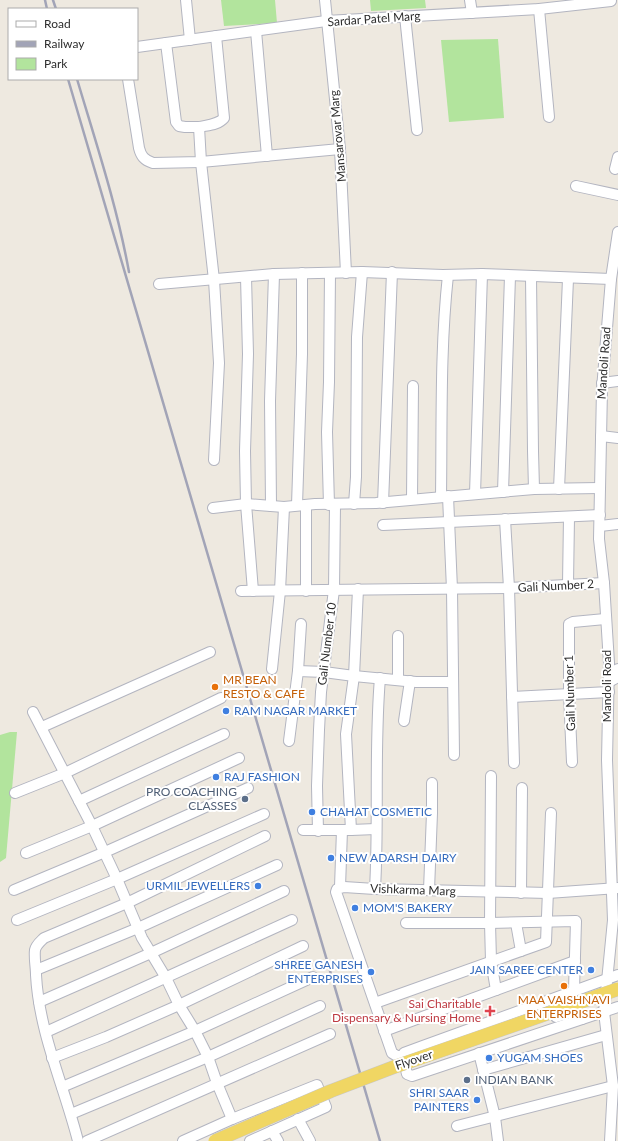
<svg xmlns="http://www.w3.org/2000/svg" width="618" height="1141" viewBox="0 0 618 1141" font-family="Lato,sans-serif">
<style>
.green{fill:#b2e49d}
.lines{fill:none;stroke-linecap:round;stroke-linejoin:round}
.minor-casing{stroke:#b3b5c0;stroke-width:12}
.minor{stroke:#fff;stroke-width:10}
.rail{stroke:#a2a4b7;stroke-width:2.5}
.major-bridge-casing{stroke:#c8c8c8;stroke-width:14;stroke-linecap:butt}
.major-bridge{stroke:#f0d663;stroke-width:13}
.food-dot{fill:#e8710a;stroke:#fff;stroke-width:1.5}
.shop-dot{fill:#3f7fe0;stroke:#fff;stroke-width:1.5}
.service-dot{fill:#5c6f8a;stroke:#fff;stroke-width:1.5}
.health-dot{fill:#e0444e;stroke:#fff;stroke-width:1.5}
.labels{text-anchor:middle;stroke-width:4;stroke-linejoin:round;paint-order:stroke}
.street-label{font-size:12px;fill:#2d2d2d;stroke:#fff}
.food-label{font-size:12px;fill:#c56008;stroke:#fff;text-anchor:start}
.shop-label{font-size:12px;fill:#366cbe;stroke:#fff;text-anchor:start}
.service-label{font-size:12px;fill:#4e5e75;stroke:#fff;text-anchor:end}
.health-label{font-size:12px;fill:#be3a42;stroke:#fff;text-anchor:end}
</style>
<rect width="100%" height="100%" fill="#eee9e0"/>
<g class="green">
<polygon points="221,0 275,0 277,23 224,26"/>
<polygon points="370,0 425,0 426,8 371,11"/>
<polygon points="498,39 504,118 449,122 441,40"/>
<polygon points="10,732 17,732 6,858 0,862 0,735"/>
</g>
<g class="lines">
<g class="minor-casing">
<g id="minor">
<polyline points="186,0 190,40"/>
<polyline points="325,0 340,149 346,273"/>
<polyline points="470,0 472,13"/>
<polyline points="539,9 549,117"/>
<polyline points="405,16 417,130"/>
<polyline points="256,31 267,156"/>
<polyline points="166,43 176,122 179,126 185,127 199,127 201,162 214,280 219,363 214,460"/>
<polyline points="137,47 326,21 539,9 611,1"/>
<path d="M128 79 139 148C141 156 144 160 153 163L201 162 340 149"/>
<path d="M199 127C208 125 218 125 224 118L216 36"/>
<polyline points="615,169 618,157"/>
<polyline points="576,186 618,195"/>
<polyline points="246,277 248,354 245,451 246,504 253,591"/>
<polyline points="531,277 533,451 534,489"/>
<polyline points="159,284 274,274 362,272 443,275 482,274 611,279"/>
<polyline points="602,383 618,381"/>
<polyline points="601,436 618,438"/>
<polyline points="559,489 568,279"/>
<polyline points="503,492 510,276"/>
<polyline points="475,494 482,274"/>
<polyline points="448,496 452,589 454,755"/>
<path d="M441 497C442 423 440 349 448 275"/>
<polyline points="412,499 413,386"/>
<polyline points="383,503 392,272"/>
<polyline points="354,504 356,477 357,337 362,272"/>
<polyline points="297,505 302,354 302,273"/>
<polyline points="306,505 306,591"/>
<polyline points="329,505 327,432 329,382 330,273"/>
<polyline points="271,506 270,401 274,274"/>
<polyline points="213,508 246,504 284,507 315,504 376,503 534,489 600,488"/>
<polyline points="505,519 509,588 514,763"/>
<polyline points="383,525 600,515"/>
<polyline points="600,526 618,524"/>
<polyline points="568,584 569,517"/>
<polyline points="241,591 509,588 604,583"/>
<polyline points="272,669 280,591 284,507"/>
<polyline points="298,671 324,672 354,676 416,682 453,682"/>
<polyline points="609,673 618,669"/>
<polyline points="398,680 398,636"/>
<polyline points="609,682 618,677"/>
<polyline points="512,697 609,692"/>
<polyline points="33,712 92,826 117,879 142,938 166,978 179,1005 195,1031 208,1057 217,1083 232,1119"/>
<polyline points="404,721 410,681"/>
<polyline points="42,727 210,652"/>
<polyline points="289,741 298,671 301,624"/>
<polyline points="572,762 569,694 569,624 573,622 605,619"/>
<polyline points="491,776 490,923 491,961 496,990"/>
<polyline points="15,793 65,773 221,698"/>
<polyline points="79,801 224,734"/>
<polyline points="303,830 351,830 376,829"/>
<polyline points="351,830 346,734 354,676 358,589"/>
<polyline points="318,831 317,786 319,730 321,692 334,590 335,505"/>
<polyline points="26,853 92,826 239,758"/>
<polyline points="340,887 342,830"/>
<polyline points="618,888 548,893 375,889 344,887 337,889 336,892 392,1053 397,1056 403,1056 404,1053 423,1046 618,975"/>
<path d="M375 889C379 819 374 749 380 678"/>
<polyline points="14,890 105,852 248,788"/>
<polyline points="429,890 432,813 432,783"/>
<polyline points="521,893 522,788"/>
<polyline points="17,920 117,879 264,814"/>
<polyline points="406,923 490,923 576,921 574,990"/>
<polyline points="516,923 521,951"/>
<polyline points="36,970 138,928 277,865"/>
<polyline points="39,1002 151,953 284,891"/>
<polyline points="375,1003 546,942 551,813"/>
<polyline points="556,1017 570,1013 582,1019"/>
<polyline points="384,1031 575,961"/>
<polyline points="46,1032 292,920"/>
<polyline points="479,1053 495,1117 498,1141"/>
<polyline points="403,1057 407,1074 412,1076 618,1007"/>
<polyline points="52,1058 106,1037 179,1005 303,946"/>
<polyline points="483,1070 606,1035"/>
<polyline points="62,1087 195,1031 313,977"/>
<polyline points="71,1114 208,1057 320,1006"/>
<polyline points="298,1119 310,1141"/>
<polyline points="457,1126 613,1086"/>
<polyline points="272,1131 278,1141"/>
<path d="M78 1141C64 1086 39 1032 36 975 36 967 34 958 35 950 36 945 40 942 44 938L127 903 265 836"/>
<polyline points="87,1141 330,1034"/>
<polyline points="183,1141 232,1119 317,1085 326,1107 250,1141"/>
<polyline points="610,1141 613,1086 604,1012 613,920 607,760 609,663 604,583 599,539 602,389 611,279 618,232"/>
</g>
</g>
<use href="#minor" class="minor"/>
<g class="rail">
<polyline points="45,0 47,9"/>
<polyline points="53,0 56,9"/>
<polyline points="68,79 380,1141"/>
<path d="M77 79C96 143 117 206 129 272"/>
</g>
<g class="major-bridge-casing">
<polyline id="major-bridge" points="215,1141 331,1091 394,1067 618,989"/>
</g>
<use href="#major-bridge" class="major-bridge"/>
</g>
<g class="food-dot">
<circle cx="215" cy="687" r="4"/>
<circle cx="564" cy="986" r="4"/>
</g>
<g class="shop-dot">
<circle cx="226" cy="711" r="4"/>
<circle cx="216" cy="777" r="4"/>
<circle cx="312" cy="812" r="4"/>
<circle cx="331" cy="858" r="4"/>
<circle cx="258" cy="886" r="4"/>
<circle cx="355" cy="908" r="4"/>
<circle cx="591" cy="970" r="4"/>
<circle cx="371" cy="972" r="4"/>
<circle cx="489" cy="1058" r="4"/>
<circle cx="477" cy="1100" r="4"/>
</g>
<g class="service-dot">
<circle cx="245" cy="799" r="4"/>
<circle cx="467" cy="1080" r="4"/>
</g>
<path class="health-dot" d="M488 1005h4v4h4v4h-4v4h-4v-4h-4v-4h4z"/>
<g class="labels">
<g class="street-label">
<text transform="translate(374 19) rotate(-4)" y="4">Sardar Patel Marg</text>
<text transform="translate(338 136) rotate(-95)" y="4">Mansarovar Marg</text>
<text transform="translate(604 363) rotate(-86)" y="4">Mandoli Road</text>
<text transform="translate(556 586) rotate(-3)" y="4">Gali Number 2</text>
<text transform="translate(327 644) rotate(-83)" y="4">Gali Number 10</text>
<text transform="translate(607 686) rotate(-90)" y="4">Mandoli Road</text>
<text transform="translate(570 693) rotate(-92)" y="4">Gali Number 1</text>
<text transform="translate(413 890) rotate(2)" y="4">Vishkarma Marg</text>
<text transform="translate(414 1060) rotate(-19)" y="4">Flyover</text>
</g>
<g class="food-label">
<text x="223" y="684">MR BEAN<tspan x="223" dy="14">RESTO &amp; CAFE</tspan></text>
<text x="564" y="1004" text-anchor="middle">MAA VAISHNAVI<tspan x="564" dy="14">ENTERPRISES</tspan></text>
</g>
<g class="shop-label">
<text x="234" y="715">RAM NAGAR MARKET</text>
<text x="224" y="781">RAJ FASHION</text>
<text x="320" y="816">CHAHAT COSMETIC</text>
<text x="339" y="862">NEW ADARSH DAIRY</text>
<text x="250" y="890" text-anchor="end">URMIL JEWELLERS</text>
<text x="363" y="912">MOM'S BAKERY</text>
<text x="363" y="969" text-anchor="end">SHREE GANESH<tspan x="363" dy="14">ENTERPRISES</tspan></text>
<text x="583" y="974" text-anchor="end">JAIN SAREE CENTER</text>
<text x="497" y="1062">YUGAM SHOES</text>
<text x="469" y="1097" text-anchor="end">SHRI SAAR<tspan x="469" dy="14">PAINTERS</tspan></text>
</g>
<g class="service-label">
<text x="237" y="796">PRO COACHING<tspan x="237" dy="14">CLASSES</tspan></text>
<text x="475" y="1084" text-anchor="start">INDIAN BANK</text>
</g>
<g class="health-label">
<text x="481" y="1008">Sai Charitable<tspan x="481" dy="14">Dispensary &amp; Nursing Home</tspan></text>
</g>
</g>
<rect x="8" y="8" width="130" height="72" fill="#ffffff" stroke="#ababab"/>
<rect x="16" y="21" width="20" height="6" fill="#ffffff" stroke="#ababab"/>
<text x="44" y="28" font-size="12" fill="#2d2d2d">Road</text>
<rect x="16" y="41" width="20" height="6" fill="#a2a4b7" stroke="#ababab"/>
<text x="44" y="48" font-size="12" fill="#2d2d2d">Railway</text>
<rect x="16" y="58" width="20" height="12" fill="#b2e49d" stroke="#ababab"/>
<text x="44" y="68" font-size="12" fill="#2d2d2d">Park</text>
</svg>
